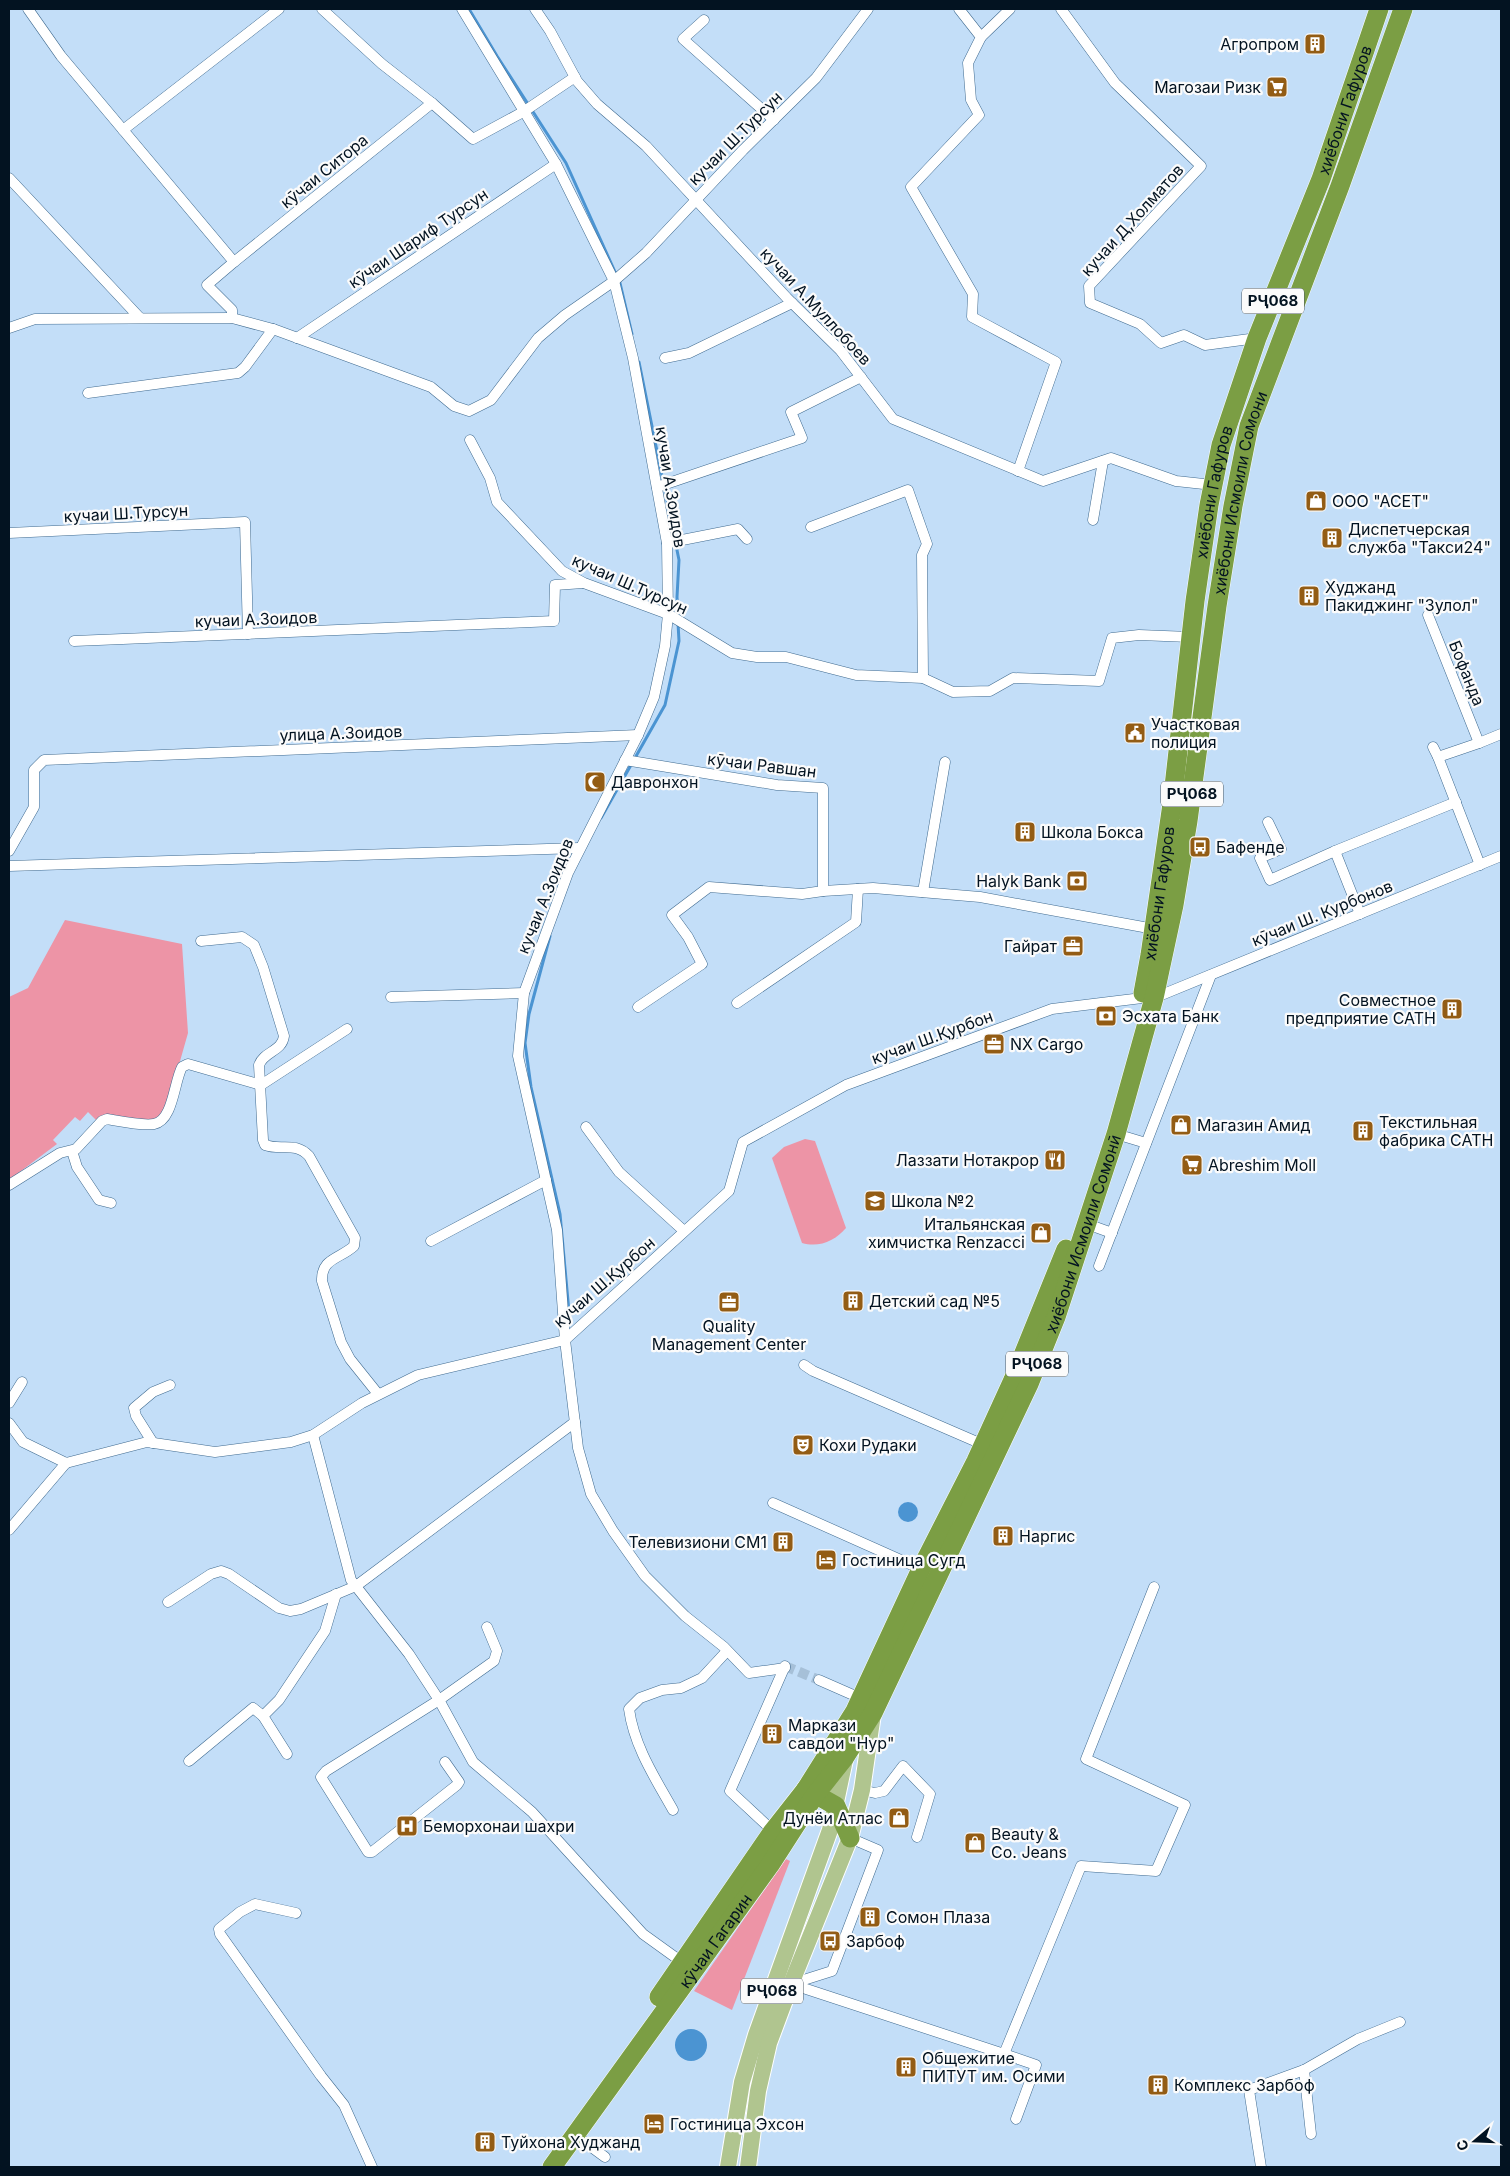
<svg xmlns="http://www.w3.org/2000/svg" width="1510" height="2176" viewBox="0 0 1510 2176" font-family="Inter,sans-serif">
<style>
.green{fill:#ed94a6}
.water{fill:#4b94d2}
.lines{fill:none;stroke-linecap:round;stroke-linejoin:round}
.stream{stroke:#4b94d2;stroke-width:3}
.street-tunnel{stroke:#a6c0d8;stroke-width:10;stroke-dasharray:10 5;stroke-linecap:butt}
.street-casing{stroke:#406b90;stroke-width:11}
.primary-casing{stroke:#fff;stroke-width:18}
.highway-casing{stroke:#fff;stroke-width:20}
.street{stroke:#fff;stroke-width:10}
.primary{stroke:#b0c58f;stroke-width:16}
.highway{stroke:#7b9e44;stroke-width:19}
.labels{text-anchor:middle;stroke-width:4.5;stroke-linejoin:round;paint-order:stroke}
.shield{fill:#fbfbfb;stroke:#4d5962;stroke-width:1}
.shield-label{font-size:15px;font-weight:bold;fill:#031321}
.poi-label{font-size:16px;fill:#031321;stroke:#fbfbfb;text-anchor:start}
.street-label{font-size:16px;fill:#031321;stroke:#fbfbfb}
</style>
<rect width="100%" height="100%" fill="#c3def8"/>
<g class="green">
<polygon points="65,920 182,944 188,1033 165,1114 156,1122 96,1120 88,1112 80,1121 75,1117 53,1140 57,1144 9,1180 9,997 28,988"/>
<path d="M805 1139 815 1141 846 1228C835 1241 819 1248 802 1243L772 1158 784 1147Z"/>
<polygon points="786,1859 790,1861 732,2010 694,1991"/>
</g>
<g class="water">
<circle cx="908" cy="1512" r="10"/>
<circle cx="691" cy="2045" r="16"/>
</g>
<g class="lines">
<g class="stream">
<polyline points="469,9 497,56 566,163 620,283 632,334"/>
<polyline points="639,362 679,560 677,597 678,617"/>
<polyline points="601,818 665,705 679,641 678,623"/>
<polyline points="550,936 529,1014 525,1043 531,1087 560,1214 570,1323"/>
</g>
<polyline class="street-tunnel" points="785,1666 819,1680"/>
<g class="street-casing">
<g id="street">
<polyline points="28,9 61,56 234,262"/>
<polyline points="322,9 382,64 432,103"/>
<polyline points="462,9 556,164 614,281 633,358 667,543 668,614 665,646 654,697 638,735 568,873 524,993 518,1056 557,1230 565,1340 578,1448 591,1494 613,1531 645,1576 685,1616 724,1647 749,1673 785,1668"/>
<polyline points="535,9 550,31 577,81 597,104 646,146 787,298 840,350 893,419 1043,481 1111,458 1176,481 1213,485"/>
<polyline points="959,9 981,37 968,63 971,100 979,115 911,187 973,294 972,317 1056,362 1018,471"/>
<polyline points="1061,9 1115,83 1201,166 1089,286 1090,303 1140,324 1161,343 1184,335 1205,345 1257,338"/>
<polyline points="704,20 683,39 774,120"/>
<polyline points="981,37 1010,9"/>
<polyline points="123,130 279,9"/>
<polyline points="9,178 140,318"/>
<polyline points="232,318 232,310 207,285 234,262 432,103 473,139 523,112 575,77"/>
<polyline points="9,328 35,319 232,318 273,329 431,387 454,406 469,411 491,400 538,338 565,315 614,281 646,253 743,150 816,78 868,9"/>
<polyline points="297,338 556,164"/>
<polyline points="665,358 689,353 792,303"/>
<polyline points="88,393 238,373 245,367 273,329"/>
<polyline points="470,440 490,478 497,502 562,571 584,583 668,614 732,653 757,657 786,657 856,675 923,678 953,692 990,691 1013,678 1099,681 1112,638 1139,635 1190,637"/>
<polyline points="657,487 802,438 791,412 861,377"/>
<polyline points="1093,520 1103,461"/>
<polyline points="811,527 908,490 927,544 922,555 923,678"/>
<polyline points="9,533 245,522 248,634"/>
<polyline points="667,543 738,529 747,539"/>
<polyline points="1428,615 1479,743 1501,734"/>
<polyline points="74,641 554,621 555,585 583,583"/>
<polyline points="1433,747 1438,757 1480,865"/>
<polyline points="1438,757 1479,743"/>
<polyline points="625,760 777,785 823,788 823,891"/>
<polyline points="1268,822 1281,849 1260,858 1270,880 1335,851 1360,914"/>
<polyline points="9,851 34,807 34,770 44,760 638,735"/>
<polyline points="1335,851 1456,802"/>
<polyline points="9,866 579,848"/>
<polyline points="923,892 945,762"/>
<path d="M201 941 242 937 254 945 263 967 284 1036C282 1052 264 1051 259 1065L263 1140 265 1145C281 1151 295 1141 309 1156L355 1238 354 1246C340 1259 321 1258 322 1281L341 1342 350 1359 378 1394"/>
<polyline points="391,997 524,993"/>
<polyline points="1154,998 1501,856"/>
<polyline points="737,1003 856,922 858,889"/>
<polyline points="638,1007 702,964 688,937 672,915 709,887 802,894 823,891 873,888 980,897 1154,929"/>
<polyline points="586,1127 619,1172 684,1231"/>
<polyline points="1116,1134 1146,1143"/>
<polyline points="72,1151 77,1167 99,1200 111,1203"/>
<path d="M9 1185 60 1153 76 1149 102 1121 107 1119C119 1121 142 1126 154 1124 173 1121 174 1082 182 1067L188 1064 261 1085 347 1029"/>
<polyline points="1087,1224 1112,1233"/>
<polyline points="431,1241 546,1180"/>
<polyline points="1099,1266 1211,975"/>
<polyline points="804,1365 813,1371 984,1445"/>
<polyline points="9,1403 22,1382"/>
<polyline points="9,1423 23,1442 66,1463 147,1442 215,1452 291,1442 313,1435 362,1403 418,1375 565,1340 729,1191 743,1142 846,1085 1052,1009 1142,998"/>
<polyline points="313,1435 351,1580 409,1654 439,1700 473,1762 532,1812 643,1934 686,1965"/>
<polyline points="153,1443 136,1416 134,1408 153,1392 170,1385"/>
<polyline points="773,1503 921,1569"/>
<polyline points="9,1530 66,1463"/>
<polyline points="168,1602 211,1574 221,1571 229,1574 279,1608 290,1611 301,1609 356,1586 575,1422"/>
<polyline points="819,1680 860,1698"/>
<polyline points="287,1754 263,1716 279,1700 325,1631 336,1594"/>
<polyline points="189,1761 253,1708 263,1716"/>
<polyline points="445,1762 459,1782 457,1785 372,1852 368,1852 321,1777 326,1771 439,1700 494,1661 497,1651 487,1627"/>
<polyline points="862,1790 875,1793 884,1791 903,1766 930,1794 917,1837"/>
<path d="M673 1810C655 1778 634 1746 629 1709L640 1698 662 1690 681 1688 702 1678 727 1651"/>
<polyline points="773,1831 730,1791 785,1666"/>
<polyline points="296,1913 255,1904 240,1912 219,1929 220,1934 321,2076 344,2105 372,2167"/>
<polyline points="791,1984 1004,2054 1081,1866 1156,1871 1185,1805 1086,1759 1154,1587"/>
<polyline points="791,1984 832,1971 878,1850 850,1838"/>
<polyline points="1004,2054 1036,2065 1016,2119"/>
<polyline points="1304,2070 1311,2134"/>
<polyline points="575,2135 605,2157"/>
<polyline points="1261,2167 1249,2090 1304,2070 1358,2039 1400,2022"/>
</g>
</g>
<g class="primary-casing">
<g id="primary">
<polyline points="728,2167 742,2082 756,2035 830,1830 846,1755"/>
<polyline points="748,2167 758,2091 769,2043 791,1984 850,1838 862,1790 873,1714"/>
</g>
</g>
<g class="highway-casing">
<g id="highway">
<path id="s1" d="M1143 993 1150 955 1172 804 1195 601 1209 505 1221 445 1257 338 1321 179 1379 9"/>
<polyline points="806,1789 836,1806 850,1838"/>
<polyline points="659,1997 773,1831 806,1789 855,1711 921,1569 976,1461 1013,1380 1066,1249"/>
<path id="s2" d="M552 2167 770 1865 815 1795 845 1757 873 1713 1029 1384 1056 1317 1116 1134 1154 998 1174 905 1188 821 1217 606 1233 506 1249 426 1340 186 1403 9"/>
</g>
</g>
<use href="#street" class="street"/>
<use href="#primary" class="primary"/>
<use href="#highway" class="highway"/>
</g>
<defs>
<g id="building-square" transform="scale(1.125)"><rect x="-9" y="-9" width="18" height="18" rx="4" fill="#935c14" stroke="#fbfbfb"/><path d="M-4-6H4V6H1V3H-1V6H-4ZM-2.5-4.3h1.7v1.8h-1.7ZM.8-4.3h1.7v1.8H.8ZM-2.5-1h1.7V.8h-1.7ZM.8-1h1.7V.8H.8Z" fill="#fff"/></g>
<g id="supermarket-square" transform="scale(1.125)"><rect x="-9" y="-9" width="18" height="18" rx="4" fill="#935c14" stroke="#fbfbfb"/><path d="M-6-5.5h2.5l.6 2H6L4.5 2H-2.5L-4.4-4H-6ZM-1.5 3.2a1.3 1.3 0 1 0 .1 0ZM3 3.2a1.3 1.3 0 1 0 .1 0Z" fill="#fff"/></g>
<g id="shop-square" transform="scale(1.125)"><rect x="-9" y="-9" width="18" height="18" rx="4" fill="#935c14" stroke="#fbfbfb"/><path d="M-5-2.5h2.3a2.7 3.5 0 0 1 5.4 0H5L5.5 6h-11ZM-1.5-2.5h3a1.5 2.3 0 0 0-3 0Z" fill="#fff"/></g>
<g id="civic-square" transform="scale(1.125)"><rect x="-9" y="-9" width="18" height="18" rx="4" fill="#935c14" stroke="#fbfbfb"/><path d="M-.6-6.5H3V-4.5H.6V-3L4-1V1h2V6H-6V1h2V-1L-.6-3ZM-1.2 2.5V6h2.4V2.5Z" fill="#fff"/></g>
<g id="mosque-square" transform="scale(1.125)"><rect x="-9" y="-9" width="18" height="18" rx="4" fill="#935c14" stroke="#fbfbfb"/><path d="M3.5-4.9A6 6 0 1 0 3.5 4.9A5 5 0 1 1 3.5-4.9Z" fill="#fff"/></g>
<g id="bus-square" transform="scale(1.125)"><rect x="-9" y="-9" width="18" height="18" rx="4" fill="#935c14" stroke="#fbfbfb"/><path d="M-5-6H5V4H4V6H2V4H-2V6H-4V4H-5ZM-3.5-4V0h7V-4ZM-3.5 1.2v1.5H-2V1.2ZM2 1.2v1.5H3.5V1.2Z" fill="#fff"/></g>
<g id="bank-square" transform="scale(1.125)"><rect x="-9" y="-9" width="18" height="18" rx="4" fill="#935c14" stroke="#fbfbfb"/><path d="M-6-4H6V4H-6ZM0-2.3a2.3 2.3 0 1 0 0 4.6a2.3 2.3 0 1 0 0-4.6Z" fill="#fff"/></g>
<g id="office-square" transform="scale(1.125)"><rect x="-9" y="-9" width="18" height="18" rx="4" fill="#935c14" stroke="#fbfbfb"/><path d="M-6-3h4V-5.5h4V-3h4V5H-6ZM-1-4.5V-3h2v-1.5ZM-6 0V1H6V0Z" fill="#fff"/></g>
<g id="restaurant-square" transform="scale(1.125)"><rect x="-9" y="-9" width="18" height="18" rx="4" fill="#935c14" stroke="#fbfbfb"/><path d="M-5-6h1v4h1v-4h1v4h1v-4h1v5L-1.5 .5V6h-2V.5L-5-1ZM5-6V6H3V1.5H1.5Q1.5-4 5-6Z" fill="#fff"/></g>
<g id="school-square" transform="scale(1.125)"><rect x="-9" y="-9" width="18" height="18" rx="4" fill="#935c14" stroke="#fbfbfb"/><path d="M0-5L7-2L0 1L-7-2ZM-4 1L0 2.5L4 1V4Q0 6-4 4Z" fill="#fff"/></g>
<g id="theatre-square" transform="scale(1.125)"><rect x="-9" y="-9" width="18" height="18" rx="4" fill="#935c14" stroke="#fbfbfb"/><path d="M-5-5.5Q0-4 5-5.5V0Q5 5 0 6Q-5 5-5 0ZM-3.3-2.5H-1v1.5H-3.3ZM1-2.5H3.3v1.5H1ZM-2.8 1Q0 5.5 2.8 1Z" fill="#fff"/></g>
<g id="hotel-square" transform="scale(1.125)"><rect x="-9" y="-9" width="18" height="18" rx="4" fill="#935c14" stroke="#fbfbfb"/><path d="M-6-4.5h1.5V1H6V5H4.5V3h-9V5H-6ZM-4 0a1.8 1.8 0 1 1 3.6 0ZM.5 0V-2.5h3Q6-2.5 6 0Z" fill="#fff"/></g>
<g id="hospital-square" transform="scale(1.125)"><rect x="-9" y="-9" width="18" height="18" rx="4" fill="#935c14" stroke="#fbfbfb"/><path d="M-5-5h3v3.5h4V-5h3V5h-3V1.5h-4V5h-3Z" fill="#fff"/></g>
</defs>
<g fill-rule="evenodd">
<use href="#building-square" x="1315" y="44"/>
<use href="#supermarket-square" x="1277" y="87"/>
<use href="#shop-square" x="1316" y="501"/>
<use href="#building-square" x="1332" y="538"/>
<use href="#building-square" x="1309" y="596"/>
<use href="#civic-square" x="1135" y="733"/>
<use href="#mosque-square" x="595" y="782"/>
<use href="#building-square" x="1025" y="832"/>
<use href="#bus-square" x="1200" y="847"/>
<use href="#bank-square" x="1077" y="881"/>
<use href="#office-square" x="1073" y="946"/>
<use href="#building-square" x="1452" y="1009"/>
<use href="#bank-square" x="1106" y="1016"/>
<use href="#office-square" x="994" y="1044"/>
<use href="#shop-square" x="1181" y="1125"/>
<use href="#building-square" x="1363" y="1131"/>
<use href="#restaurant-square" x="1055" y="1160"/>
<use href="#supermarket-square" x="1192" y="1165"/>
<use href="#school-square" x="875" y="1201"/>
<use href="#shop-square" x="1041" y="1233"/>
<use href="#building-square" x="853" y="1301"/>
<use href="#office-square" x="729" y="1302"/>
<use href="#theatre-square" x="803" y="1445"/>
<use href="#building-square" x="1003" y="1536"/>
<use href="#building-square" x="783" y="1542"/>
<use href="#hotel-square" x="826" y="1560"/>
<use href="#building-square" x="772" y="1734"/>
<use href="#shop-square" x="899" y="1818"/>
<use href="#hospital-square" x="407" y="1826"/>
<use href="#shop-square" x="975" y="1843"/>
<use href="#building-square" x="870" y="1917"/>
<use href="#bus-square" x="830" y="1941"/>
<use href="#building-square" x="906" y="2067"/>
<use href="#building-square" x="1158" y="2085"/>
<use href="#hotel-square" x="654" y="2124"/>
<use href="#building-square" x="485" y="2142"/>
</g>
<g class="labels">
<g class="shield">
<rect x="1242" y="288.5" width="62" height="25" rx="4"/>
<rect x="1161" y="781.5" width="62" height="25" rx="4"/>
<rect x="1006" y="1351.5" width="62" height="25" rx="4"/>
<rect x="741" y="1978.5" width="62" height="25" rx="4"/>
</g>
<g class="shield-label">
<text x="1273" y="306">РҶ068</text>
<text x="1192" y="799">РҶ068</text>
<text x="1037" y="1369">РҶ068</text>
<text x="772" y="1996">РҶ068</text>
</g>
<g class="poi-label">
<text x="1299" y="50" text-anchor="end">Агропром</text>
<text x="1261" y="93" text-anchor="end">Магозаи Ризк</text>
<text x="1332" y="507">ООО "АСЕТ"</text>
<text x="1348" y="535">Диспетчерская<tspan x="1348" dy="18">служба "Такси24"</tspan></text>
<text x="1325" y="593">Худжанд<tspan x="1325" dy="18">Пакиджинг "Зулол"</tspan></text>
<text x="1151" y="730">Участковая<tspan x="1151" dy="18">полиция</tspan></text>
<text x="611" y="788">Давронхон</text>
<text x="1041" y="838">Школа Бокса</text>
<text x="1216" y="853">Бафенде</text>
<text x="1061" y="887" text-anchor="end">Halyk Bank</text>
<text x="1057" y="952" text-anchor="end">Гайрат</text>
<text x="1436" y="1006" text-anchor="end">Совместное<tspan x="1436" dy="18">предприятие CATH</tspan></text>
<text x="1122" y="1022">Эсxата Банк</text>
<text x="1010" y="1050">NX Cargo</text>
<text x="1379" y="1128">Текстильная<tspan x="1379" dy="18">фабрика САТН</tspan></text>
<text x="1197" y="1131">Магазин Амид</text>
<text x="1039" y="1166" text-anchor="end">Лаззати Нотакрор</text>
<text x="1208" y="1171">Abreshim Moll</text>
<text x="891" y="1207">Школа №2</text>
<text x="1025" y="1230" text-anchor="end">Итальянская<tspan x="1025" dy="18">химчистка Renzacci</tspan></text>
<text x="869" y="1307">Детский сад №5</text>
<text x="729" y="1332" text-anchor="middle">Quality<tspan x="729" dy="18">Management Center</tspan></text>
<text x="819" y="1451">Кохи Рудаки</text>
<text x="1019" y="1542">Наргис</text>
<text x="767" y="1548" text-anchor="end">Телевизиони СМ1</text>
<text x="842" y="1566">Гостиница Сугд</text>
<text x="788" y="1731">Маркази<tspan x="788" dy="18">савдои "Нур"</tspan></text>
<text x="883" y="1824" text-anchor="end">Дунёи Атлас</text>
<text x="423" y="1832">Беморхонаи шахри</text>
<text x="991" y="1840">Beauty &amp;<tspan x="991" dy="18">Co. Jeans</tspan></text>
<text x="886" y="1923">Сомон Плаза</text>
<text x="846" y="1947">Зарбоф</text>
<text x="922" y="2064">Общежитие<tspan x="922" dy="18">ПИТУТ им. Осими</tspan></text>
<text x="1174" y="2091">Комплекс Зарбоф</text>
<text x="670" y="2130">Гостиница Эхсон</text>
<text x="501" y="2148">Туйхона Худжанд</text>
</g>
<g class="street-label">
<text dy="6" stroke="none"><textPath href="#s1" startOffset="911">хиёбони Гафуров</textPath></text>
<text transform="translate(735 138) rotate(-45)" y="6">кучаи Ш.Турсун</text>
<text transform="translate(324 171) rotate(-39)" y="6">кӯчаи Ситора</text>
<text transform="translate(1132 220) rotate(-48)" y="6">кучаи Д,Холматов</text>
<text transform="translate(418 238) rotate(-34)" y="6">кӯчаи Шариф Турсун</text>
<text transform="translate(816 306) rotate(47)" y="6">кучаи А.Муллобоев</text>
<text transform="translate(671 487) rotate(81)" y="6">кучаи А.Зоидов</text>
<text dy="6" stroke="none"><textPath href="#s1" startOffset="506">хиёбони Гафуров</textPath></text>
<text dy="6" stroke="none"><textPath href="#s2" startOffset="1839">хиёбони Исмоили Сомони</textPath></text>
<text transform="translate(126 513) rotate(-3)" y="6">кучаи Ш.Турсун</text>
<text transform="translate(630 584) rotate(24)" y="6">кучаи Ш.Турсун</text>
<text transform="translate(256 619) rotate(-2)" y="6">кучаи А.Зоидов</text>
<text transform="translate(1467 673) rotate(68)" y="6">Бофанда</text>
<text transform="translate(341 733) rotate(-2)" y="6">улица А.Зоидов</text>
<text transform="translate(762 765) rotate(7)" y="6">кӯчаи Равшан</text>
<text dy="6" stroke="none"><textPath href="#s1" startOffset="101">хиёбони Гафуров</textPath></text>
<text transform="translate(545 896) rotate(-68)" y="6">кучаи А.Зоидов</text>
<text transform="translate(1322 913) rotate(-22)" y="6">кӯчаи Ш. Курбонов</text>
<text transform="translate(932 1037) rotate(-20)" y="6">кучаи Ш.Қурбон</text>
<text dy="6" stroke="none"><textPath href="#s2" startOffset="1080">хиёбони Исмоили Сомонӣ</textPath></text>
<text transform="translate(604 1282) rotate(-41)" y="6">кучаи Ш.Қурбон</text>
<text dy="6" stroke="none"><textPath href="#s2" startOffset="279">кӯчаи Гагарин</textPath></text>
</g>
</g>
<rect width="1510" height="2176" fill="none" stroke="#031321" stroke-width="20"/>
<g transform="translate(1475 2141) rotate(251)" stroke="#fbfbfb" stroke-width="4" paint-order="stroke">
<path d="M0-4L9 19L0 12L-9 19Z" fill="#031321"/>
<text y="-8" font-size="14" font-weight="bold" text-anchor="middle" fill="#031321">С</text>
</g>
</svg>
